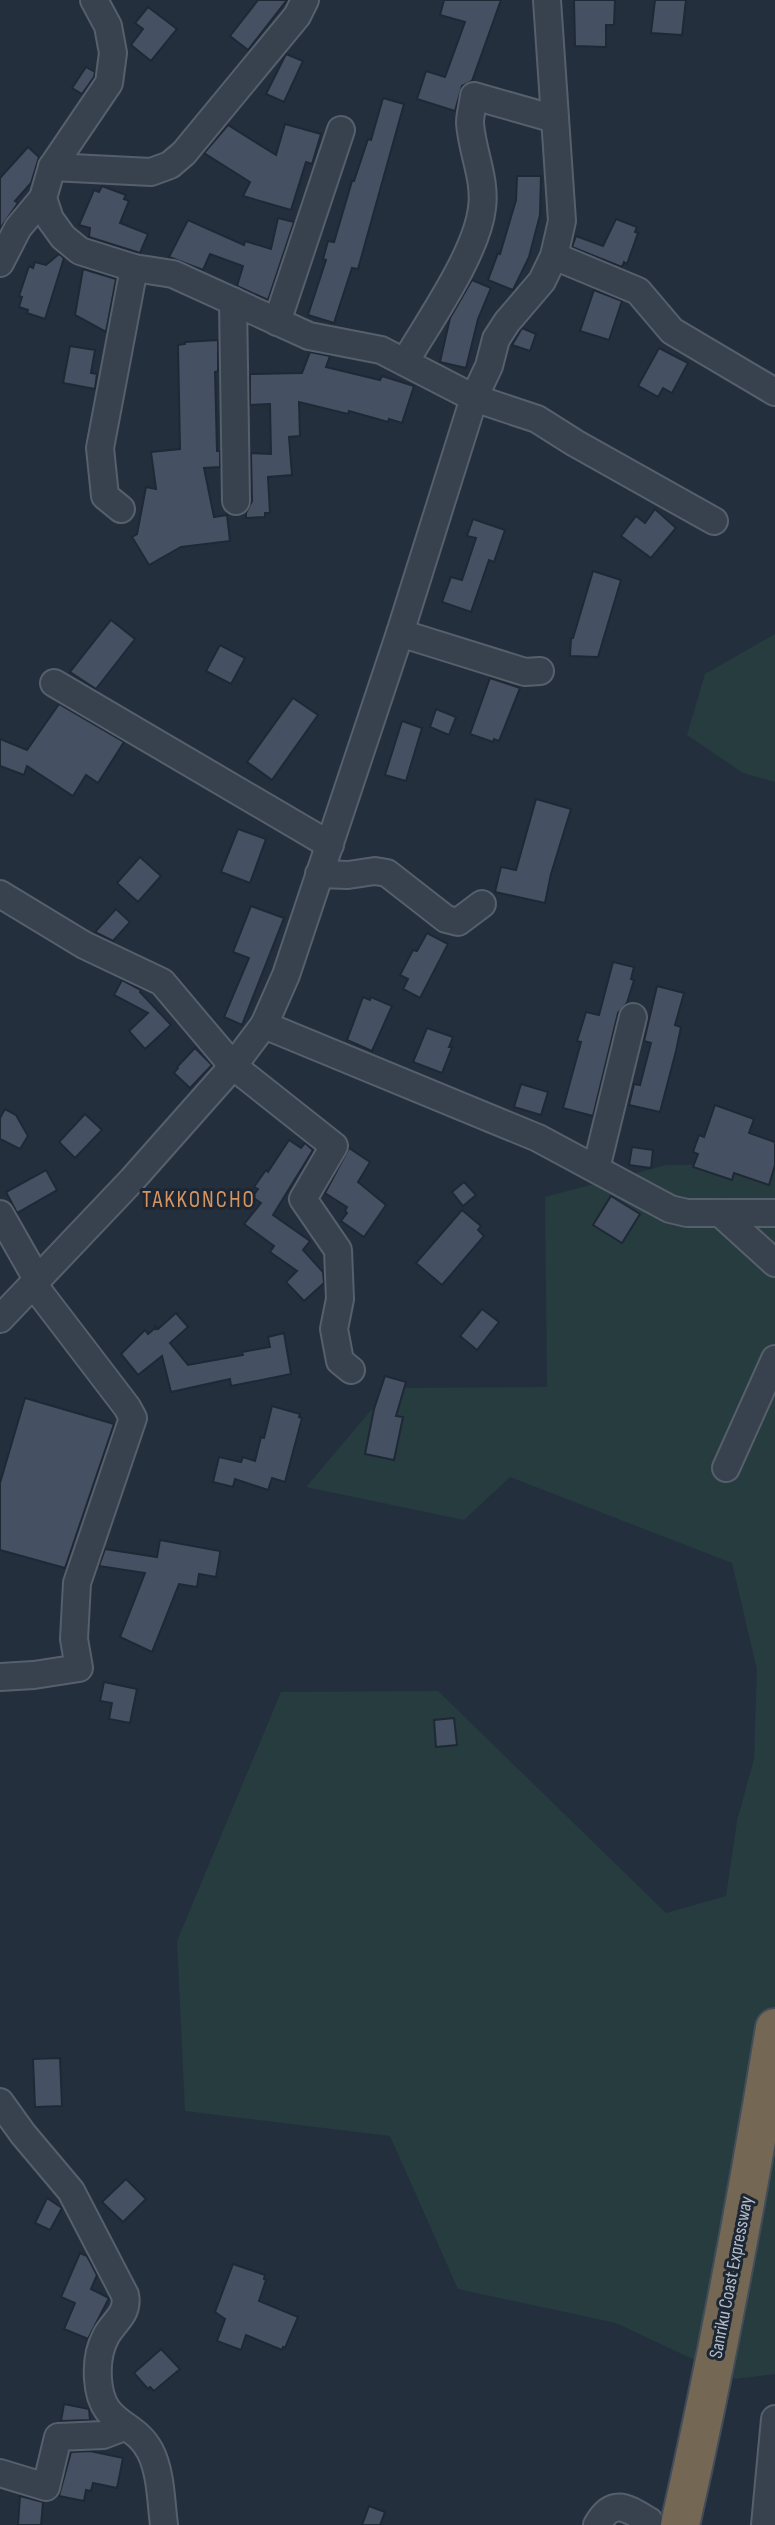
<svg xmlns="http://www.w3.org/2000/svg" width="775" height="2525" viewBox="0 0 775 2525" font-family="'Sofia Sans Condensed',sans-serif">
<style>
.green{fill:#263c3f}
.building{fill:#455162;stroke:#1f2835;stroke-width:2}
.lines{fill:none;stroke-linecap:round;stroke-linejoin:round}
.minor-casing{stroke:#565f6c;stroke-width:30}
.highway-casing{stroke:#434c59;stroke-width:42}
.minor{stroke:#38414e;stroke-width:26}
.highway{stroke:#746855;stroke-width:38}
.labels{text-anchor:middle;stroke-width:6;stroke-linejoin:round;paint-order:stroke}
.street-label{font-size:19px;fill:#b4bcc9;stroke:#1d2633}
.quarter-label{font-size:23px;letter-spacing:2px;fill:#d59563;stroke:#1d2633}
</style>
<rect width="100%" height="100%" fill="#242f3e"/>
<g class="green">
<polygon points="775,634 775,782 743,773 687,735 705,674"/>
<polygon points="775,1164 775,2374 735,2379 616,2323 458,2289 390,2136 185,2111 177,1941 281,1692 438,1691 666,1913 726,1896 737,1821 754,1759 757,1670 732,1563 510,1477 464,1520 306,1487 390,1388 547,1387 545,1197 666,1165"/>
</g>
<g class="building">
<polygon points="258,0 287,0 248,50 230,36"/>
<polygon points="444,0 501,0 472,81 462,86 455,111 417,99 426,71 445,77 465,22 440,15"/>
<polygon points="574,0 615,0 614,25 606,25 606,47 575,46"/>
<polygon points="655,0 686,0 682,35 651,33"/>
<polygon points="148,7 177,29 151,61 131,45 143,29 135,23"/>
<polygon points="286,54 303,61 284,102 266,94"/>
<polygon points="86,67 95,72 94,77 82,94 72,88"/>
<polygon points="383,98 404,104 358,269 352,268 334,323 308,315 326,260 323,259 328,241 334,242 352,181 354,181 368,139 371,140"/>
<polygon points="285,124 321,134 312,164 306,162 291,210 243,196 250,182 204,153 228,125 276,155"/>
<polygon points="28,147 39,157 31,183 15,201 18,203 0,229 0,178"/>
<polygon points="517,176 541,176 540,215 529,257 513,290 488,280 498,253 500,254 516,200"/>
<polygon points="102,186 126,195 124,199 129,201 120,223 148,234 140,253 89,237 90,228 79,225 94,190 99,192"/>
<polygon points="278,218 294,222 268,300 237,286 243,266 210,254 203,270 169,257 188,220 244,245 245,241 271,249"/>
<polygon points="616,219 637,227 635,232 638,233 627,264 624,262 622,267 572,247 576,236 603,246"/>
<polygon points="59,254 64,258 45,319 27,313 28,310 19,307 22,297 19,296 29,266 33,268 35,262 46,265"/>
<polygon points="83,269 116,279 106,332 75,315"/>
<polygon points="472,280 491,288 478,319 466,368 440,362 450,318"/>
<polygon points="594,290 622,301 609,340 580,331"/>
<polygon points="522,328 536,334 530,351 512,345"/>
<polygon points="218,340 218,371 215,372 217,451 220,451 220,467 204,468 214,517 227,515 230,541 181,547 149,565 132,537 137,534 146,487 156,489 151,452 180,449 178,345 185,344 185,342"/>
<polygon points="70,346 95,350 91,373 97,374 95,389 63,383"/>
<polygon points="659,348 688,363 672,393 663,388 658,397 638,386"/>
<polygon points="310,352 330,356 326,367 380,380 382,376 414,386 402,423 389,419 388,422 349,411 348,414 299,402 300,436 289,437 292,475 268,477 270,513 265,513 265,517 246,518 246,513 252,501 251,453 271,454 270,404 250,405 250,374 302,373"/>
<polygon points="655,509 676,528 651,558 621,536 636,516 645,523"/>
<polygon points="473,519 505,530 494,562 489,560 471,612 442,602 451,577 462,580 476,538 467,536"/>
<polygon points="593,571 621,580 598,657 570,656 571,638 573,638"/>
<polygon points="111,620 135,639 96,689 70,672"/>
<polygon points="220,645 245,658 231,684 206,671"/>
<polygon points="490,678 520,688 499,741 494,739 493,742 470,734"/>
<polygon points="293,698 318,715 272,780 247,762"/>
<polygon points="59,704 124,742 98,783 86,775 73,796 27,766 24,775 0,766 0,739 27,750"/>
<polygon points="436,709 456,717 449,735 430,727"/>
<polygon points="402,721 422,728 406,781 385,775"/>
<polygon points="536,799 571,809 551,874 545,903 495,892 501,867 516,870"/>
<polygon points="238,829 266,839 250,883 221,872"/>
<polygon points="140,857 161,876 138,902 117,883"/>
<polygon points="251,906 284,918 242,1025 224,1017 249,958 233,952"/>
<polygon points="116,909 130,922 113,941 95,932"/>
<polygon points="427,933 448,944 420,998 403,989 408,979 400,975 413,950 417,951"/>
<polygon points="613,962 634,967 631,979 634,980 627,1003 618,1013 593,1116 563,1108 581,1042 577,1041 586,1012 599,1015"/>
<polygon points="122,980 141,990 140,992 171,1025 145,1049 129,1031 148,1013 114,995"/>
<polygon points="657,986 684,993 675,1025 681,1027 676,1051 660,1112 629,1105 634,1084 640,1085 651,1043 644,1041"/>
<polygon points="363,997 370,1000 371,997 392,1006 372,1051 347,1040"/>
<polygon points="427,1028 453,1037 449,1047 452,1047 442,1073 413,1062"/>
<polygon points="195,1048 212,1065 190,1088 174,1073 178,1068 177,1067"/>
<polygon points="521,1084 548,1092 541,1115 514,1107"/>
<polygon points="715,1105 754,1119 749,1133 775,1142 775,1165 769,1185 734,1173 732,1180 693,1167 698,1154 693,1152 699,1135 704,1137"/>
<polygon points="5,1109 16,1115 28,1136 20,1149 0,1139 0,1118"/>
<polygon points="85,1114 102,1130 75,1158 59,1142"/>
<polygon points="289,1140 301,1148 305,1143 313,1150 273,1215 310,1241 303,1250 323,1272 324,1283 304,1301 286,1282 297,1271 270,1252 274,1246 244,1224 261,1203 252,1197 258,1189 254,1187 266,1170 268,1172"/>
<polygon points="632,1147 653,1150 651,1168 629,1165"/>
<polygon points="349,1148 370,1162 358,1182 386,1205 364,1237 341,1221 347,1213 345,1211 347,1207 325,1193"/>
<polygon points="46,1170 57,1190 17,1213 6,1192"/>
<polygon points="464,1182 476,1195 463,1206 452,1192"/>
<polygon points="611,1196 640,1214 622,1243 593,1225"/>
<polygon points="462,1210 481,1226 478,1230 484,1236 442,1285 416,1263"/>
<polygon points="482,1309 499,1322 477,1350 460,1336"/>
<polygon points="176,1313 188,1327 170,1343 188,1365 243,1355 242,1352 270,1347 268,1337 284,1333 291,1374 231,1386 230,1379 171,1392 162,1356 138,1375 121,1354 145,1330 148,1334 155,1328 156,1330 155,1325 158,1329"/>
<polygon points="385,1376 406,1382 396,1416 403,1417 394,1460 365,1454 374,1409"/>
<polygon points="25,1398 114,1424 65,1568 0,1550 0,1483"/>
<polygon points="272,1406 300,1414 299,1417 302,1418 285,1482 272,1478 268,1490 235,1479 233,1487 213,1482 219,1457 241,1462 243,1457 255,1461 261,1437 264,1438"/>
<polygon points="160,1540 220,1551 220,1554 216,1577 199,1574 197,1587 179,1584 152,1652 120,1637 145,1573 99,1566 105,1549 157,1557"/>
<polygon points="104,1682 137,1689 130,1723 109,1719 112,1703 100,1701"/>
<polygon points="454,1718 457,1745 436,1747 434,1720"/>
<polygon points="60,2058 62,2106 35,2107 33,2059"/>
<polygon points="126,2179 146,2199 123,2222 102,2202"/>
<polygon points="47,2198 62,2208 50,2230 35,2223"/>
<polygon points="80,2253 87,2256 97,2275 91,2289 109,2298 88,2339 64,2329 75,2303 61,2297"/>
<polygon points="233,2264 265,2275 264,2279 266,2280 259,2301 298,2317 285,2348 283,2347 282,2350 246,2335 241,2350 217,2341 225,2319 215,2312"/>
<polygon points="161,2349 180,2369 154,2391 150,2387 148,2389 134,2373"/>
<polygon points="64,2404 89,2409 90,2420 61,2421"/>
<polygon points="90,2451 123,2458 117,2488 93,2483 91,2491 86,2490 84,2501 59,2496 71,2452"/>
<polygon points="20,2496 43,2502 41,2525 18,2525"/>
<polygon points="369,2506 385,2512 380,2525 362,2525"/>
</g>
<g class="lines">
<g class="minor-casing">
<g id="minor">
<polyline points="94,0 108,26 113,53 109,83 52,167 43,198 50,219 63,237 80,251 134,268 173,274 309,336 381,350 474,398 537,419 575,443 714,521"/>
<polyline points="52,167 151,172 170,165 184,153 297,16 305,0"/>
<polyline points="554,256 638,291 672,331 775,392"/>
<polyline points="0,263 18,228 43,198"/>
<polyline points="233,301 236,501"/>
<polyline points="277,322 341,130"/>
<path d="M405 362C429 321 477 253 482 208 486 179 472 152 470 123 470 114 473 105 474 96L555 119"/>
<polyline points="121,509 105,496 100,448 134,268"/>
<polyline points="400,633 525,672 540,671"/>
<polyline points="54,683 330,845"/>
<polyline points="319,874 348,875 375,871 387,873 446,919 458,922 482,904"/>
<polyline points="0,894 84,945 162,982 233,1066 334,1146 303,1199 338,1250 340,1299 334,1329 340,1361 351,1370"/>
<polyline points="264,1025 538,1138 670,1209 687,1213 775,1213"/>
<polyline points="596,1169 633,1017"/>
<polyline points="720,1213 775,1263"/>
<polyline points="0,1214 37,1279"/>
<polyline points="0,1319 132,1180 233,1066 264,1025 286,975 400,633 474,398 489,366 496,339 507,322 542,281 554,256 562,221 547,0"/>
<polyline points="726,1468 775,1359"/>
<polyline points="0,1677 34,1675 79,1668 74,1639 77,1583 133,1418 127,1407 33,1284"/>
<path d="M0 2102 23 2134 71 2191 125 2295C129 2314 114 2321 106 2336 99 2349 97 2365 98 2379 101 2427 134 2420 150 2451 161 2472 161 2502 164 2525"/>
<polyline points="0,2473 46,2487 58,2437 103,2435 124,2427"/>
<path d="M597 2525C613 2497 627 2508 649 2521"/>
<polyline points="765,2525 775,2419"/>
</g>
</g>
<g class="highway-casing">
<path id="highway" d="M680 2525C717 2361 748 2194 775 2028"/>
</g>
<use href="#minor" class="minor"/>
<use href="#highway" class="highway"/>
</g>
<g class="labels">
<g class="street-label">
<text transform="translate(730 2277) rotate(-79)" y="7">Sanriku Coast Expressway</text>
</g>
<g class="quarter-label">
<text x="199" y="1207">TAKKONCHO</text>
</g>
</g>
</svg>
